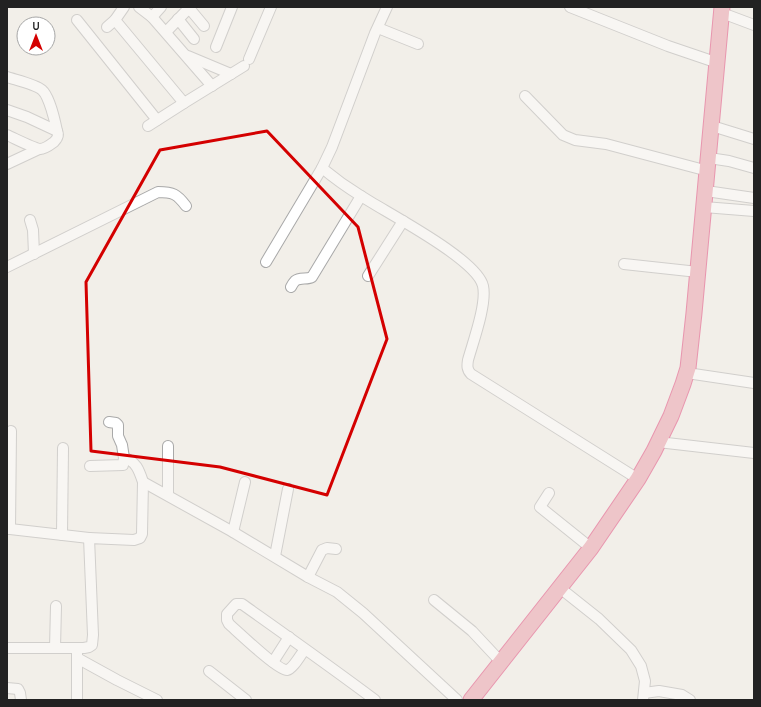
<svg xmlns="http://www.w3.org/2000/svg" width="761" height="707" viewBox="0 0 761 707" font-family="Karla,sans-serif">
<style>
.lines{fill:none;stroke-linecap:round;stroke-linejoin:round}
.minor-casing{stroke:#a9a9a9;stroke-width:12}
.highway-casing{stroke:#dc2a67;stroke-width:17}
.minor{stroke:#fff;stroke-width:10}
.highway{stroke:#e892a2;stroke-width:15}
.marked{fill:none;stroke:#d40000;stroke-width:3;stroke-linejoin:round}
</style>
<rect width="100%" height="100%" fill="#f2efe9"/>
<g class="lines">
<g class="minor-casing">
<g id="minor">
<polyline points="124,7 115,20 184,103 244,66"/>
<polyline points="139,7 152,17 212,86"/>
<path d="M387 7 375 33 332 147 322 168C334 178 348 188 361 196 387 213 477 259 483 286 487 304 473 342 468 360 467 366 467 370 471 374L638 479"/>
<polyline points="570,7 668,46 718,63"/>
<polyline points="722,13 754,25"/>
<polyline points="152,17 161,7"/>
<polyline points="178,19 194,39"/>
<polyline points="77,20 157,120"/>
<polyline points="107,27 115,20"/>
<polyline points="378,28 418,44"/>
<polyline points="166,32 189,8 204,26"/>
<polyline points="216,47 232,7"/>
<polyline points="188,56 231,74"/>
<polyline points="249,59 271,7"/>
<path d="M7 77C16 80 35 84 42 90 49 96 55 121 57 131"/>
<polyline points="525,96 563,135 575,140 606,144 708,171"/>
<path d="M7 110 27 117 57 131C59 135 58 138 54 142 50 145 45 149 40 149 33 148 14 138 7 135"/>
<polyline points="148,126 184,103"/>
<polyline points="712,126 754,139"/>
<polyline points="709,158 729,161 754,168"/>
<polyline points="7,164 39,149"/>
<polyline points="706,191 754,198"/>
<polyline points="704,207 754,211"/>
<polyline points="30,220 33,230 34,254"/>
<polyline points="266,262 322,168"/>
<polyline points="624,264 698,272"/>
<path d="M7 267 158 192C173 192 177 194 186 206"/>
<polyline points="368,276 403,221"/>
<path d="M291 287C292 285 293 283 295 281 300 277 307 280 312 277L361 196"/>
<polyline points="687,373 754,383"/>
<polyline points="658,442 754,453"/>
<polyline points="90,466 123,465 124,458 122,445 118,436 118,425 116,423 109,422"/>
<polyline points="143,482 233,532 308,577 337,592 363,613 457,700"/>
<polyline points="549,493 540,507 591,548"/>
<polyline points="168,495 168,446"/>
<polyline points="7,529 10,529 11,431"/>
<polyline points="10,529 89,538"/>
<polyline points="233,532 245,482"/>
<polyline points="62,535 63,448"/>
<polyline points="275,556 288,489"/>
<polyline points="308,577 322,550 327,548 336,549"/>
<polyline points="560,588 599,619 631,650 641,666 645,681 643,700"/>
<polyline points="434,600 472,631 501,662"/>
<path d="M7 648H84L89 647 92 645 93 635 89 538 134 540 140 538 142 534 143 482C139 470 136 461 124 458"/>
<polyline points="55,648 56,606"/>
<path d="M305 649C301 654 293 669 287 670 279 671 237 631 229 624L227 620V614L236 604H242C287 636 331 667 375 700"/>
<polyline points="77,658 117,680 157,700"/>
<polyline points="273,662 289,637"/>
<polyline points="209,671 246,700"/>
<polyline points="7,688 18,689 20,693 21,700"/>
<polyline points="644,693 659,691 682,695 690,700"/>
<polyline points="77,700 77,652"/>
</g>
</g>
<g class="highway-casing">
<polyline id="highway" points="471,700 591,548 638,479 654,451 671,416 683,384 688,368 694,313 722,7"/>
</g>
<use href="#minor" class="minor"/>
<use href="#highway" class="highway"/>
</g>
<path d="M0 0H761V707H0ZM267 131 358 227 387 339 327 495 220 467 91 451 86 282 160 150Z" fill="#f2efe9" fill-opacity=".55" fill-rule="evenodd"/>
<path class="marked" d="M267 131 358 227 387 339 327 495 220 467 91 451 86 282 160 150Z"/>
<rect width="761" height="707" fill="none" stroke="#222222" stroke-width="16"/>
<g transform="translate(36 36)"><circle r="19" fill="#ffffff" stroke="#a7a7a7"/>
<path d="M0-3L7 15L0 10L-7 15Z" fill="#d40000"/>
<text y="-6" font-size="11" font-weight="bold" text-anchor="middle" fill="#222222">U</text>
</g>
</svg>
